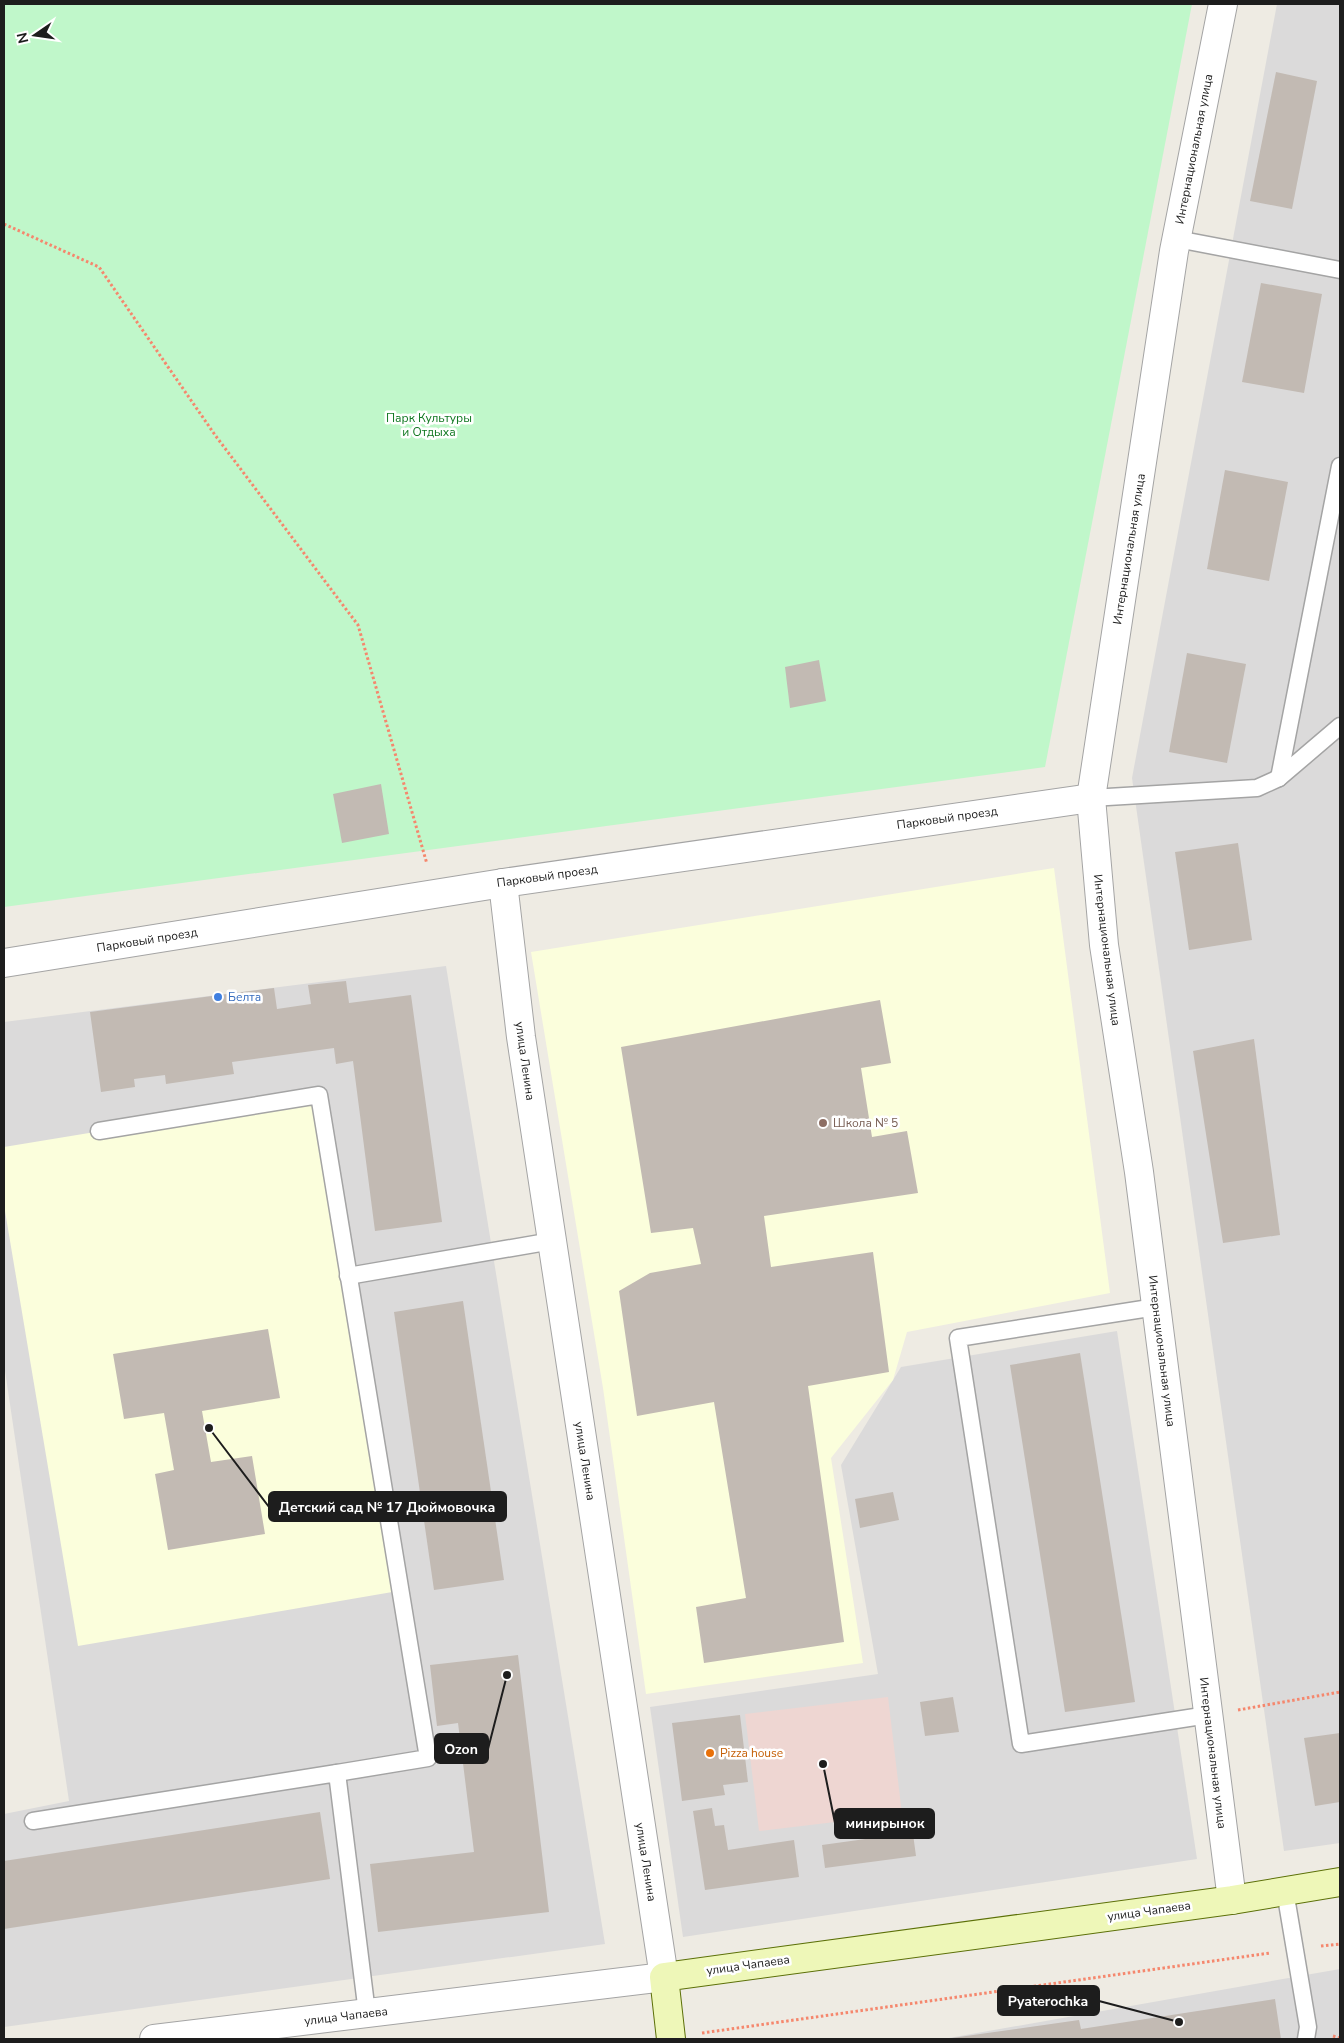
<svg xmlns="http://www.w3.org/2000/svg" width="1344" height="2043" viewBox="0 0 1344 2043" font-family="'Nunito Sans',sans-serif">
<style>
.residential{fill:#dbdada}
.commercial{fill:#eed6d2}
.education{fill:#fbfedc}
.park{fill:#c0f7ca}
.building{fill:#c2bab3}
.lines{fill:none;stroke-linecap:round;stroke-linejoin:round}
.service-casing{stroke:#a4a4a4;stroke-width:19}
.minor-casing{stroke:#a4a4a4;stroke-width:30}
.secondary-casing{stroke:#5c7008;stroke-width:30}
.path{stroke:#f5876d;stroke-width:3;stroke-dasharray:2.5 2.5;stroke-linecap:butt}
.service{stroke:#fff;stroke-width:16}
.minor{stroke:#fff;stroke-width:28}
.secondary{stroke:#eef7b8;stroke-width:28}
.shop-dot{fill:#3f7fe0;stroke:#fff;stroke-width:2}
.education-dot{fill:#8d6e63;stroke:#fff;stroke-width:2}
.food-dot{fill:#e8710a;stroke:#fff;stroke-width:2}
.labels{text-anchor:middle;stroke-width:5;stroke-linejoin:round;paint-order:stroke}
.street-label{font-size:12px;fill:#1d1d1d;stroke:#fff}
.park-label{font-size:12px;fill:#0f7720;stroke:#fff}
.shop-label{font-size:12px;fill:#366cbe;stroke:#fff;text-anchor:start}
.education-label{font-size:12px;fill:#785e54;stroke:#fff;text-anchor:start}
.food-label{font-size:12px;fill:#c56008;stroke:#fff;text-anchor:start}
.leader{fill:none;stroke:#1d1d1d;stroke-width:2}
.callout-dot{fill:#1d1d1d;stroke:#fff;stroke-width:2}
.callout{fill:#1d1d1d;stroke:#1d1d1d;stroke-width:2}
.callout-label{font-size:14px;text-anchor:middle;font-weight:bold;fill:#fff}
</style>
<rect width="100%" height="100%" fill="#eeebe3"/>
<g class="residential">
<polygon points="1277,4 1340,4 1340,1843 1284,1851 1132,778"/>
<polygon points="446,966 605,1944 4,2027 4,1814 69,1801 4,1364 4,1022"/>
<polygon points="1117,1331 1197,1859 683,1937 650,1707 878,1674 841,1465 901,1367"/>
<polygon points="1340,1969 1340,2039 943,2039"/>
</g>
<polygon class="commercial" points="888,1697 902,1814 759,1831 745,1714"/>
<g class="education">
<polygon points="1054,868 1110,1293 907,1332 893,1380 831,1458 863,1663 646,1694 603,1388 531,952"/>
<polygon points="319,1095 404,1590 78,1646 4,1205 4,1147"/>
</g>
<polygon class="park" points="4,4 1192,4 1045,767 4,907"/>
<g class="building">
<polygon points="1276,72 1317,81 1292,209 1250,201"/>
<polygon points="1261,283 1322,294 1304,393 1242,382"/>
<polygon points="1225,470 1288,482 1269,581 1207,569"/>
<polygon points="1187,653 1246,664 1227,763 1169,752"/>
<polygon points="819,660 826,701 790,708 785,667"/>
<polygon points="381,784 389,834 342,843 333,794"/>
<polygon points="1238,843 1252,940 1189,950 1175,852"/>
<polygon points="346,981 349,1003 411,995 442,1222 375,1231 353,1061 336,1064 334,1048 232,1062 234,1074 166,1084 165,1075 134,1079 135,1087 101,1092 90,1012 274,988 277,1009 311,1004 308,985"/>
<polygon points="880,1000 891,1063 861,1068 872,1137 907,1131 918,1193 764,1216 771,1267 873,1252 889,1372 808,1386 844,1642 704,1663 696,1607 746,1598 714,1402 637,1416 619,1291 650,1273 701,1264 693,1228 651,1233 621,1047"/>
<polygon points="1254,1039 1280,1235 1223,1243 1193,1051"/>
<polygon points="463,1301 504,1580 434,1590 394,1312"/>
<polygon points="268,1329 280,1398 202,1411 211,1462 252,1456 265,1534 168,1550 155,1474 174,1470 164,1413 124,1419 113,1354"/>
<polygon points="1080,1353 1135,1702 1065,1712 1010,1365"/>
<polygon points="893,1492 899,1520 860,1528 855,1499"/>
<polygon points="518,1655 549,1912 378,1932 370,1864 474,1852 458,1723 437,1726 430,1665"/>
<polygon points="953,1697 959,1732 925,1736 920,1702"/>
<polygon points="740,1715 748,1782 723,1785 725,1795 682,1801 672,1723"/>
<polygon points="1340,1733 1340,1802 1315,1806 1304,1738"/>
<polygon points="712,1808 715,1826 724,1825 728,1850 794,1840 799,1877 705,1890 693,1811"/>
<polygon points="320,1812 330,1879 4,1929 4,1861"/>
<polygon points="910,1812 916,1856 825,1868 822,1845 887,1836 884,1815"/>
<polygon points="1275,1999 1281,2039 945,2039 1079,2020 1081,2029"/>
</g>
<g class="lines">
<g class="service-casing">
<g id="service">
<polyline points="1177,239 1340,270"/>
<polyline points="1279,778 1340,466"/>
<polyline points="1091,798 1257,788 1279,778 1340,726"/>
<polyline points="99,1131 319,1095 428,1758 337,1773"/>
<polyline points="348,1276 552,1241"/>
<polyline points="1156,1307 958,1338 1021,1744 1208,1715"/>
<polyline points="33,1821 337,1773 367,2013"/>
<polyline points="1285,1891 1308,2027 1306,2039"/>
</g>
</g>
<g class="minor-casing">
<g id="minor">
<polyline points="1223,4 1174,251 1091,798 1104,945 1139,1172 1232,1900"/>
<polyline points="4,963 503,883 1091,798"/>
<polyline points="154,2039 664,1977 521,1037 503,883"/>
</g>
</g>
<g class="secondary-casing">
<polyline id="secondary" points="671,2039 664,1977 1232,1900 1340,1882"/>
</g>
<g class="path">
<polyline points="4,224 99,267 215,435 358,625 427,864"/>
<polyline points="1238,1710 1340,1692"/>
<polyline points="1321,1946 1340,1944"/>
<polyline points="702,2033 1270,1953"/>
<polyline points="1333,2036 1340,2038"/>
</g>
<use href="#service" class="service"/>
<use href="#minor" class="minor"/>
<use href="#secondary" class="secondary"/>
</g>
<circle class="shop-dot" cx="218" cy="997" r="5"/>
<circle class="education-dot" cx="823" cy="1123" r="5"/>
<circle class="food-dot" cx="710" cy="1753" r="5"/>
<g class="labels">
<g class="street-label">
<text transform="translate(1194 149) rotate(-79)" y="4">Интернациональная улица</text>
<text transform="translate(1129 549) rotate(-81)" y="4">Интернациональная улица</text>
<text transform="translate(947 818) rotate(-8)" y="4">Парковый проезд</text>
<text transform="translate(547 876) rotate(-8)" y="4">Парковый проезд</text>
<text transform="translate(147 940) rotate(-9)" y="4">Парковый проезд</text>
<text transform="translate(1107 950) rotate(83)" y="4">Интернациональная улица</text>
<text transform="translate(525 1061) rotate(82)" y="4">улица Ленина</text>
<text transform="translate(1162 1351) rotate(83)" y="4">Интернациональная улица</text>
<text transform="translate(585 1461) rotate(81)" y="4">улица Ленина</text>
<text transform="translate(1213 1753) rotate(83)" y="4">Интернациональная улица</text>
<text transform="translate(646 1862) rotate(81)" y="4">улица Ленина</text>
<text transform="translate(1149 1911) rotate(-8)" y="4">улица Чапаева</text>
<text transform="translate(748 1965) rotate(-8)" y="4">улица Чапаева</text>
<text transform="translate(346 2016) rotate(-7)" y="4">улица Чапаева</text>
</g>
<g class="park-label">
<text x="429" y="422">Парк Культуры<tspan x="429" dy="14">и Отдыха</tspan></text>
</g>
<g class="shop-label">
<text x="228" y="1001">Белта</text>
</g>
<g class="education-label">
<text x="833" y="1127">Школа № 5</text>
</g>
<g class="food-label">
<text x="720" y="1757">Pizza house</text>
</g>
</g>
<path class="leader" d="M209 1428L269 1507M507 1675L488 1749M823 1764L835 1823M1179 2022L1099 2001"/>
<g class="callout-dot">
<circle cx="209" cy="1428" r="5"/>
<circle cx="507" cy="1675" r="5"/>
<circle cx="823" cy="1764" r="5"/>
<circle cx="1179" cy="2022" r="5"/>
</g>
<g class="callout">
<rect x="269" y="1492" width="237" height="29" rx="5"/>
<rect x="435" y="1734" width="53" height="29" rx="5"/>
<rect x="835" y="1809" width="99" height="29" rx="5"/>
<rect x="998" y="1986" width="101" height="29" rx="5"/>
</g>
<g class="callout-label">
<text x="387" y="1512">Детский сад № 17 Дюймовочка</text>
<text x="461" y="1754">Ozon</text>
<text x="885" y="1828">минирынок</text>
<text x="1048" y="2006">Pyaterochka</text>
</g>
<rect width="1344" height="2043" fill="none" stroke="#1d1d1d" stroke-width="10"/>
<g transform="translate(35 35) rotate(257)" stroke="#ffffff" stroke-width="4" paint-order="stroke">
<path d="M0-4L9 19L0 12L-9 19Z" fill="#1d1d1d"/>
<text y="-8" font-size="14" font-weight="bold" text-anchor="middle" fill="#1d1d1d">N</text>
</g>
</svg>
